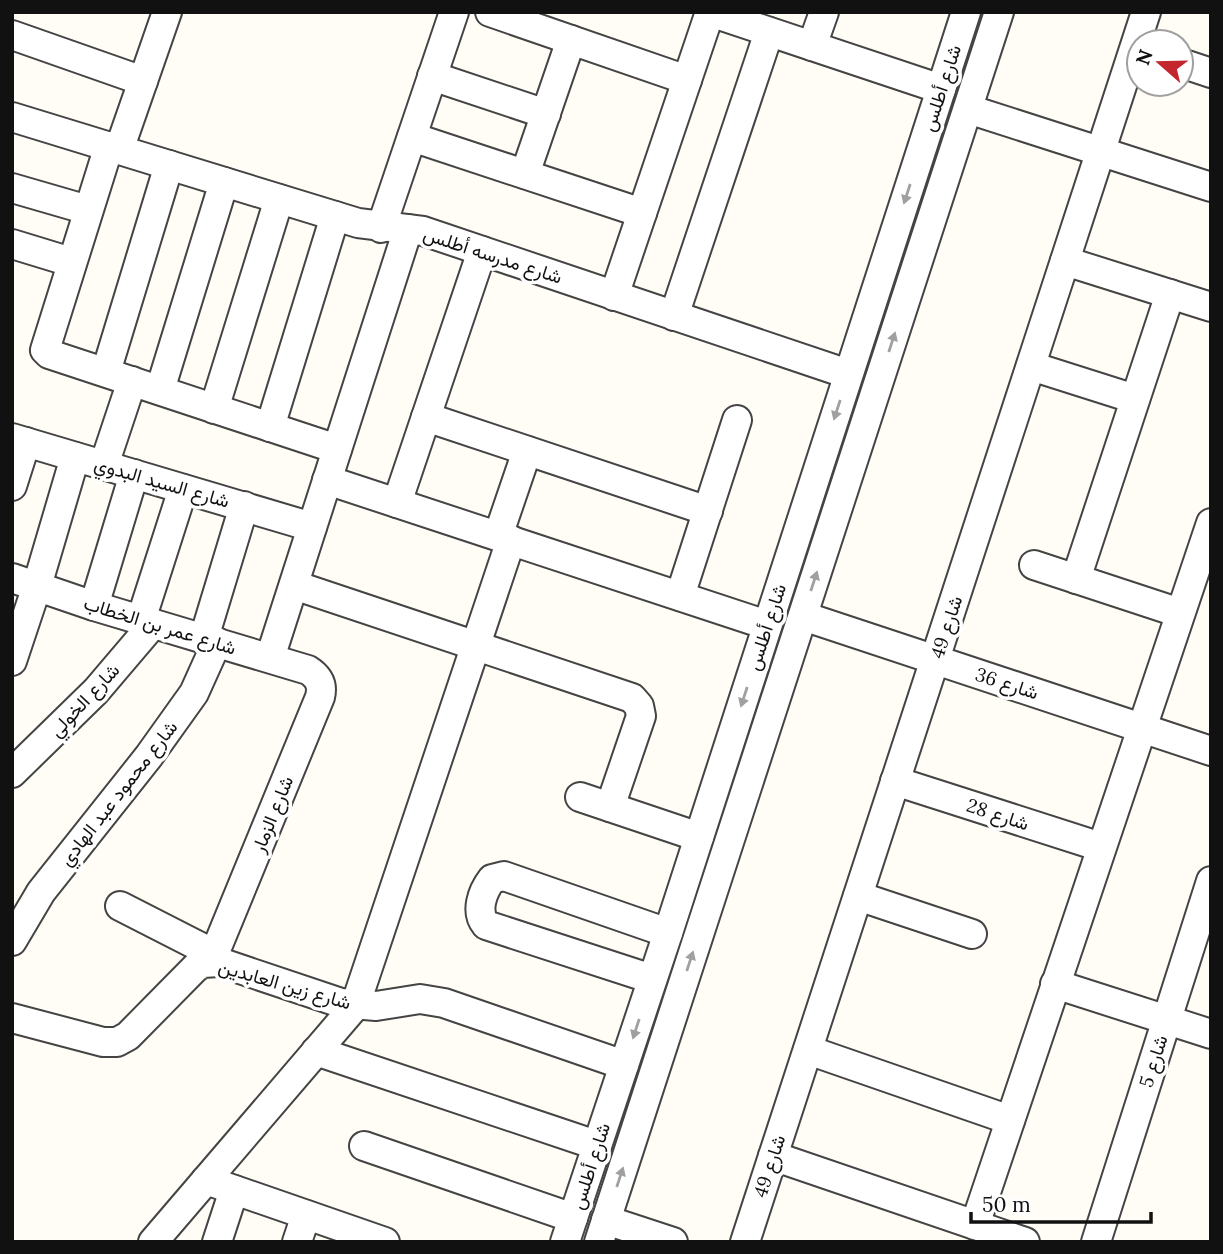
<svg xmlns="http://www.w3.org/2000/svg" width="1223" height="1254" viewBox="0 0 1223 1254" font-family="Lora,Vazirmatn,serif">
<style>
.lines{fill:none;stroke-linecap:round;stroke-linejoin:round}
.minor-casing{stroke:#444;stroke-width:32}
.minor{stroke:#fff;stroke-width:28}
.oneway{fill:#a0a0a0}
.labels{text-anchor:middle;stroke-width:7;stroke-linejoin:round;paint-order:stroke}
.street-label{font-size:19px;fill:#111;stroke:#fff}
</style>
<rect width="100%" height="100%" fill="#fffdf5"/>
<g class="lines">
<g class="minor-casing">
<g id="minor">
<polyline points="490,12 687,80"/>
<polyline points="710,12 941,89"/>
<polyline points="12,35 143,81"/>
<polyline points="812,46 824,12"/>
<polyline points="1181,63 1211,73"/>
<polyline points="432,76 546,114"/>
<polyline points="968,109 1211,187"/>
<polyline points="12,117 358,223 423,231 848,374"/>
<polyline points="412,137 642,213"/>
<polyline points="109,146 45,350 49,354 337,449"/>
<polyline points="119,150 167,12"/>
<polyline points="525,174 571,40"/>
<polyline points="12,188 88,210"/>
<polyline points="381,228 454,12"/>
<polyline points="12,244 71,262"/>
<polyline points="1065,261 1211,307"/>
<polyline points="614,296 710,12"/>
<polyline points="674,316 769,32"/>
<polyline points="1031,366 1135,399"/>
<polyline points="106,372 169,165"/>
<polyline points="160,390 224,182"/>
<polyline points="214,409 279,199"/>
<polyline points="426,417 708,511"/>
<polyline points="270,427 335,216"/>
<polyline points="12,438 312,527"/>
<polyline points="104,465 132,381"/>
<polyline points="327,480 767,625"/>
<polyline points="12,486 26,442"/>
<polyline points="397,503 482,251"/>
<polyline points="498,536 527,451"/>
<polyline points="1034,565 1180,613"/>
<path d="M12 578 94 606 308 670C319 677 323 685 320 697L211 962"/>
<polyline points="1076,579 1170,294"/>
<polyline points="294,585 632,698 639,706 641,716 610,807"/>
<polyline points="680,596 737,420"/>
<polyline points="94,606 134,474"/>
<polyline points="803,616 1211,751"/>
<polyline points="141,620 183,489"/>
<polyline points="204,638 244,506"/>
<polyline points="270,658 408,229"/>
<polyline points="12,661 37,586 75,457"/>
<polyline points="12,773 96,691 153,624"/>
<polyline points="895,781 1101,847"/>
<polyline points="580,797 699,837"/>
<polyline points="858,896 972,934"/>
<polyline points="120,906 214,954"/>
<polyline points="12,941 41,892 149,756 194,693 217,642"/>
<path d="M652 979 486 925C475 912 482 892 492 879L504 876 668 933"/>
<polyline points="1055,984 1211,1034"/>
<polyline points="12,1018 103,1042 117,1042 128,1036 196,967 203,963 219,962 341,1003 376,1006 420,999 444,1003 624,1065"/>
<polyline points="808,1050 1010,1120"/>
<polyline points="316,1051 596,1145"/>
<polyline points="364,1146 573,1218"/>
<polyline points="773,1156 1025,1242"/>
<polyline points="206,1180 385,1242"/>
<polyline points="606,1220 673,1242"/>
<polyline points="975,1225 1211,523"/>
<polyline points="153,1242 355,1006 511,540"/>
<polyline points="217,1242 234,1190"/>
<polyline points="297,1242 306,1215"/>
<polyline points="565,1242 668,933 966,12"/>
<polyline points="599,1242 999,12"/>
<polyline points="745,1242 1146,12"/>
<polyline points="1096,1242 1211,881"/>
</g>
</g>
<use href="#minor" class="minor"/>
</g>
<defs><path id="oneway-solid" d="M-6-.8H1V-3.2L6.5 0L1 3.2V.8H-6Z" transform="scale(1.75)"/></defs>
<g class="oneway">
<use href="#oneway-solid" transform="translate(907 194) rotate(108)"/>
<use href="#oneway-solid" transform="translate(892 342) rotate(-72)"/>
<use href="#oneway-solid" transform="translate(837 410) rotate(108)"/>
<use href="#oneway-solid" transform="translate(814 581) rotate(-72)"/>
<use href="#oneway-solid" transform="translate(744 697) rotate(108)"/>
<use href="#oneway-solid" transform="translate(690 961) rotate(-72)"/>
<use href="#oneway-solid" transform="translate(636 1029) rotate(108)"/>
<use href="#oneway-solid" transform="translate(620 1177) rotate(-72)"/>
</g>
<g class="labels">
<g class="street-label">
<text transform="translate(941 88) rotate(-72)" y="7">شارع أطلس</text>
<text transform="translate(493 255) rotate(18)" y="7">شارع مدرسه أطلس</text>
<text transform="translate(162 482) rotate(16)" y="7">شارع السيد البدوي</text>
<text transform="translate(160 625) rotate(17)" y="7">شارع عمر بن الخطاب</text>
<text transform="translate(766 627) rotate(-72)" y="7">شارع أطلس</text>
<text transform="translate(946 627) rotate(-72)" y="7">شارع 49</text>
<text transform="translate(1007 683) rotate(18)" y="7">شارع 36</text>
<text transform="translate(84 700) rotate(-47)" y="7">شارع الخولي</text>
<text transform="translate(118 793) rotate(-52)" y="7">شارع محمود عبد الهادي</text>
<text transform="translate(272 814) rotate(-68)" y="7">شارع الزمار</text>
<text transform="translate(998 814) rotate(18)" y="7">شارع 28</text>
<text transform="translate(285 984) rotate(16)" y="7">شارع زين العابدين</text>
<text transform="translate(1153 1061) rotate(-72)" y="7">شارع 5</text>
<text transform="translate(590 1166) rotate(-72)" y="7">شارع أطلس</text>
<text transform="translate(769 1166) rotate(-72)" y="7">شارع 49</text>
</g>
</g>
<rect width="1223" height="1254" fill="none" stroke="#111111" stroke-width="28"/>
<g transform="translate(1160 63) rotate(290)"><circle r="33" fill="#ffffff" stroke="#a0a0a0" stroke-width="2"/>
<path d="M0-5L12 26L0 18L-12 26Z" fill="#c4262e"/>
<text y="-10" font-size="19" font-weight="bold" text-anchor="middle" fill="#111111">N</text>
</g>
<path d="M971 1212v10h180v-10" fill="none" stroke="#111111" stroke-width="3.5"/>
<text x="982" y="1212" font-size="21" fill="#111111" stroke="#ffffff" stroke-width="5" paint-order="stroke">50 m</text>
</svg>
